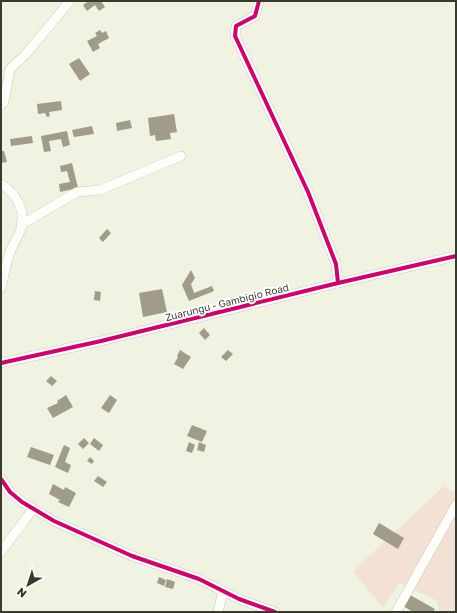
<svg xmlns="http://www.w3.org/2000/svg" width="457" height="613" viewBox="0 0 457 613" font-family="'Golos Text',sans-serif">
<style>
.green{fill:#f3e2d3}
.building{fill:#a19c88}
.lines{fill:none;stroke-linecap:round;stroke-linejoin:round}
.minor-casing{stroke:#c8cabc;stroke-width:10}
.minor{stroke:#fdfdfa;stroke-width:9}
.cycleway-casing{stroke:#fff;stroke-width:6}
.cycleway{stroke:#d6006c;stroke-width:4}
.labels{text-anchor:middle;stroke-width:4;stroke-linejoin:round;paint-order:stroke}
.street-label{font-size:10px;fill:#393a2e;stroke:#fff}
</style>
<rect width="100%" height="100%" fill="#f0f3e1"/>
<polygon class="green" points="444,486 456,493 456,612 439,612 436,600 399,583 383,608 353,571"/>
<g class="building">
<polygon points="89,1 101,1 105,7 99,11 95,5 87,11 83,5"/>
<polygon points="100,30 102,33 106,31 109,38 98,44 100,48 93,52 87,41 97,36 95,33"/>
<polygon points="79,58 90,74 80,81 69,64"/>
<polygon points="61,101 62,110 49,112 50,116 47,117 45,113 38,114 37,104"/>
<polygon points="174,114 177,132 170,133 171,139 156,141 155,135 150,136 148,118"/>
<polygon points="130,120 132,128 117,131 116,123"/>
<polygon points="92,126 94,134 74,137 72,130"/>
<polygon points="67,131 70,145 63,147 61,139 49,141 51,151 44,152 41,136"/>
<polygon points="32,136 33,143 11,146 10,139"/>
<polygon points="1,151 4,151 7,162 1,163"/>
<polygon points="72,163 78,188 60,192 59,184 70,182 67,171 61,172 60,166"/>
<polygon points="107,229 111,233 103,242 99,238"/>
<polygon points="191,270 195,278 191,284 194,293 212,286 214,291 189,301 182,285"/>
<polygon points="162,289 167,312 143,317 139,293"/>
<polygon points="95,291 101,292 100,301 94,300"/>
<polygon points="204,328 210,335 205,340 199,333"/>
<polygon points="180,350 191,357 183,369 174,364 178,357 177,356"/>
<polygon points="228,350 233,354 226,361 221,357"/>
<polygon points="51,376 57,381 52,386 46,381"/>
<polygon points="66,395 73,407 53,418 47,408 58,403 57,401"/>
<polygon points="110,395 117,400 109,413 101,408"/>
<polygon points="192,425 207,431 202,442 187,436"/>
<polygon points="84,438 89,443 83,449 78,444"/>
<polygon points="94,438 103,445 99,451 90,444"/>
<polygon points="189,442 195,445 192,453 186,451"/>
<polygon points="199,442 206,445 204,452 197,450"/>
<polygon points="64,445 70,448 65,462 71,465 68,473 55,467"/>
<polygon points="31,447 54,455 50,465 27,457"/>
<polygon points="90,457 94,461 92,464 87,461"/>
<polygon points="98,476 107,482 103,487 94,481"/>
<polygon points="53,484 64,490 65,487 76,493 69,507 58,502 60,500 49,494"/>
<polygon points="379,523 404,538 398,549 373,534"/>
<polygon points="159,577 166,580 164,586 157,583"/>
<polygon points="167,579 175,582 173,589 165,587"/>
<polygon points="410,595 435,609 433,612 413,612 403,606"/>
</g>
<g class="lines">
<g class="minor-casing">
<g id="minor">
<polyline points="259,1 255,16 236,26 235,36 308,192 336,264 338,283"/>
<polyline points="1,105 4,102 10,69 25,55 70,1"/>
<path d="M1 184C17 194 26 211 21 229 18 237 13 244 10 252 6 263 4 276 1 288"/>
<polyline points="21,225 77,192 100,190 181,156"/>
<polyline points="1,363 101,341 338,283 456,256"/>
<polyline points="1,479 10,492 22,502 54,521 132,556 199,579 239,599 275,612"/>
<polyline points="1,552 33,509"/>
<polyline points="218,612 223,591"/>
<polyline points="396,612 456,505"/>
</g>
</g>
<use href="#minor" class="minor"/>
<g class="cycleway-casing">
<g id="cycleway">
<polyline points="259,1 255,16 236,26 235,36 308,192 336,264 338,283"/>
<polyline points="1,363 101,341 338,283 456,256"/>
<polyline points="1,479 10,492 22,502 54,521 132,556 199,579 239,599 275,612"/>
</g>
</g>
<use href="#cycleway" class="cycleway"/>
</g>
<g class="labels">
<g class="street-label">
<text transform="translate(227 302) rotate(-14)" y="4">Zuarungu - Gambigio Road</text>
</g>
</g>
<rect width="457" height="613" fill="none" stroke="#393a2e" stroke-width="4"/>
<g transform="translate(28 585) rotate(219)" stroke="#ffffff" stroke-width="3" paint-order="stroke">
<path d="M0-3L7 15L0 10L-7 15Z" fill="#393a2e"/>
<text y="-6" font-size="11" font-weight="bold" text-anchor="middle" fill="#393a2e">N</text>
</g>
</svg>
